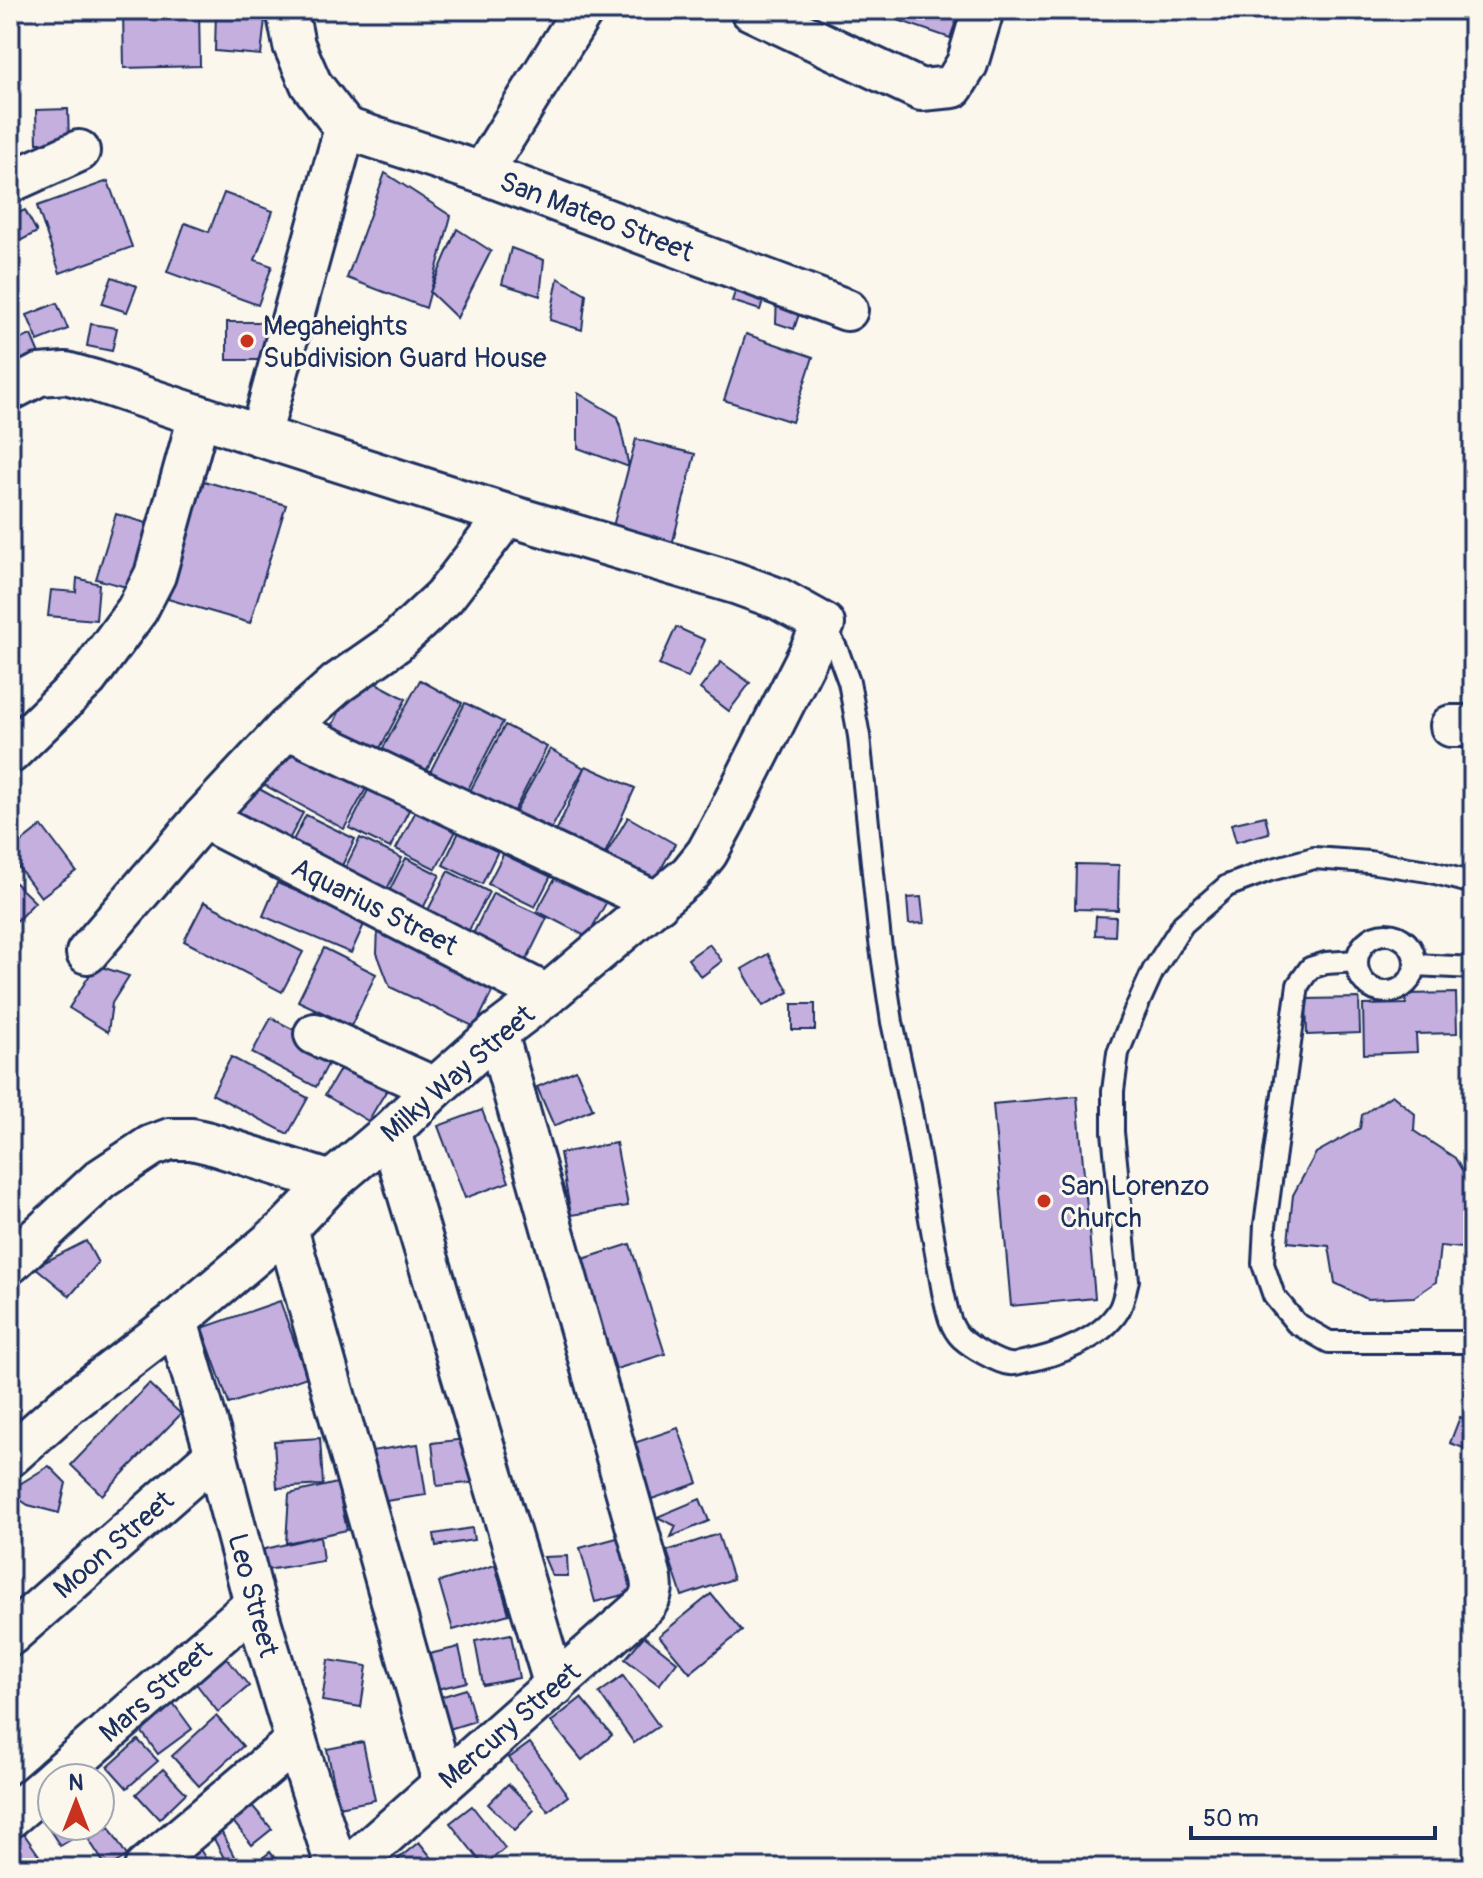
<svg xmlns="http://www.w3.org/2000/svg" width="1483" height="1878" viewBox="0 0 1483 1878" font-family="Pangolin,sans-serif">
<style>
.building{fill:#c4afdf;stroke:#1b2f5e;stroke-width:2}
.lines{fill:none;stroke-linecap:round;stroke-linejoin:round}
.service-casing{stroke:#1b2f5e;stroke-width:26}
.minor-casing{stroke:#1b2f5e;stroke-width:46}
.path{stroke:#1b2f5e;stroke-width:5;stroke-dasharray:8 6;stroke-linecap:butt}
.service{stroke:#fbf7ec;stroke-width:20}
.minor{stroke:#fbf7ec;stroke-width:40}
.poi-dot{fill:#c8321e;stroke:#fbf7ec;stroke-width:3}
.labels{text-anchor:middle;stroke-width:6;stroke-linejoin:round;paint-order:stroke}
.street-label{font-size:28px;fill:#1b2f5e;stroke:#fbf7ec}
.poi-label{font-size:28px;fill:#1b2f5e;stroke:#fbf7ec;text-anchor:start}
</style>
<rect width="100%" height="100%" fill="#fbf7ec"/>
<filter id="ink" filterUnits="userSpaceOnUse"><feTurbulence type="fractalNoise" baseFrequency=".0125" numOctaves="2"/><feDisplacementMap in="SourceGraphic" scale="16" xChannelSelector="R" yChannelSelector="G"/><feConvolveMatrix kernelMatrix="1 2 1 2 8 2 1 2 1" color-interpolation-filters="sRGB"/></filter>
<g filter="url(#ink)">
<g class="building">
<polygon points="123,10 199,10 200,66 124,68"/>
<polygon points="216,10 266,10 261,55 215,51"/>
<polygon points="888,10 960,10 950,38 886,16"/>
<polygon points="68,109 69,142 37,143 36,110"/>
<polygon points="385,173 451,216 426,308 347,278"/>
<polygon points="108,181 132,247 60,273 37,206"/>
<polygon points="224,193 273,211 255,260 272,266 258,305 167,272 185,223 209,232"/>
<polygon points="25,210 37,232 14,244 10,236 10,217"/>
<polygon points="457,229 491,251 457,318 430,292"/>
<polygon points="511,248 544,260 540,296 502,284"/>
<polygon points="741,274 769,282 760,310 732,301"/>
<polygon points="112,277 137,286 127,312 102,304"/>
<polygon points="558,278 586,294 582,330 550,320"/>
<polygon points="777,296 802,305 794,329 776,323"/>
<polygon points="57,303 68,329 38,341 27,315"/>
<rect x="227" y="322" width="40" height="38"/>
<polygon points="91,324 117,328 112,351 87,346"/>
<polygon points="746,334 813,357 792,422 724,400"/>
<polygon points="31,335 43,363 16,374 10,362 10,343"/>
<polygon points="578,393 618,417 629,467 578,448"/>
<polygon points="636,439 695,454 672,545 612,530"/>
<polygon points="204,481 286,505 250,623 168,599"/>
<polygon points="116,514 153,525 134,589 96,579"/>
<polygon points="77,578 99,584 96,620 48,616 51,590 76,592"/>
<polygon points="676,627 705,640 688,678 659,665"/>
<polygon points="721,662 750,683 729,711 700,689"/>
<polygon points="359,674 406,699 378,752 331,728"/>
<polygon points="420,680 462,703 424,775 381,752"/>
<polygon points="465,703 503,722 465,795 428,776"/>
<polygon points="505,725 547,747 511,817 468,795"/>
<polygon points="285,739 368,785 344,829 261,783"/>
<polygon points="550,749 584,768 547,837 512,818"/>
<polygon points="586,766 635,788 603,858 554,836"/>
<polygon points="371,784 412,804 390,848 349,828"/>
<polygon points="252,785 303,813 283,851 231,823"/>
<polygon points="417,809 457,829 436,869 396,849"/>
<polygon points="306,815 355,839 337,876 288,850"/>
<polygon points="1265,816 1269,833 1236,842 1231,824"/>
<polygon points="628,817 675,844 653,883 605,856"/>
<polygon points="42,826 76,871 41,897 10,856 10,851"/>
<polygon points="459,832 498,851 482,884 443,865"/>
<polygon points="360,838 402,858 381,902 339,880"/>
<polygon points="507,847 554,870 535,907 488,884"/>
<polygon points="406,858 440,875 418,918 384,901"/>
<polygon points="1076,864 1119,865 1118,910 1075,909"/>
<polygon points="560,869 610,896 587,937 537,911"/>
<polygon points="448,871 489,892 466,936 425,916"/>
<polygon points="10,878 35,902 10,928"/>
<polygon points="277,883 366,920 351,953 263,916"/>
<polygon points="493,893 547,918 524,965 470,940"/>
<polygon points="921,897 924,923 909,924 907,898"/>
<polygon points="204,902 303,952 282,992 184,941"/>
<polygon points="1096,916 1116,917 1115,936 1095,935"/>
<polygon points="378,927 496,984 475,1027 390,987 377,953"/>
<polygon points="709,944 722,961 701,977 688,959"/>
<polygon points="324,948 376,974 351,1026 298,1001"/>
<polygon points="768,954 789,992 763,1006 742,969"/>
<polygon points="96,965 129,976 112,1003 108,1032 69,1008"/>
<polygon points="1456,993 1457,1033 1416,1034 1417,1052 1364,1054 1363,1005 1406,1004 1406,994"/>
<polygon points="1359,998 1360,1033 1307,1035 1306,999"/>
<rect x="792" y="1004" width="23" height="26"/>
<polygon points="271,1018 335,1051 316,1087 252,1053"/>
<polygon points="349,1054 393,1080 368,1121 325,1095"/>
<polygon points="231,1057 308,1098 288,1134 212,1094"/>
<polygon points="576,1070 593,1109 554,1126 537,1087"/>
<polygon points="1392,1095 1415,1114 1414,1131 1455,1158 1473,1189 1473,1249 1440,1246 1436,1282 1414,1297 1367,1299 1335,1283 1329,1246 1288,1242 1293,1195 1316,1153 1360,1128 1362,1115"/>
<polygon points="1077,1096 1095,1298 1011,1306 993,1104"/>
<polygon points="482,1110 509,1182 465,1198 438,1126"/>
<polygon points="616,1143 628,1206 571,1215 560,1153"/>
<polygon points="86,1241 98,1263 70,1296 35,1267"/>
<polygon points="630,1244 665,1354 616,1369 580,1260"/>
<polygon points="280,1301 307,1377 229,1404 202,1328"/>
<polygon points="149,1384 181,1414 102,1495 71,1465"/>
<polygon points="1460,1417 1473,1421 1473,1429 1466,1449 1450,1443"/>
<polygon points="678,1428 698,1483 652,1499 631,1444"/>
<polygon points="320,1438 323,1485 277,1488 274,1441"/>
<polygon points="474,1438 479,1482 437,1486 432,1443"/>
<polygon points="418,1444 426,1495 379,1502 371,1451"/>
<polygon points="49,1466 66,1483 59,1513 28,1505 10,1493 10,1490"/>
<polygon points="337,1483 347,1530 286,1543 289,1494"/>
<polygon points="700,1499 709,1521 671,1537 676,1526 657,1517"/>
<polygon points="472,1528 474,1540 436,1546 434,1534"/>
<polygon points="718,1534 733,1579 682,1596 667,1551"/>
<polygon points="628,1535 643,1590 595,1602 580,1548"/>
<polygon points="320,1536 323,1561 266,1570 261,1550"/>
<polygon points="567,1556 568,1576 552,1576 544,1557"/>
<polygon points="495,1565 509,1614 453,1630 439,1582"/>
<polygon points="711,1594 742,1631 690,1673 659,1636"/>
<polygon points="511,1634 519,1678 483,1685 475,1641"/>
<polygon points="644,1636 677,1662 659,1685 625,1659"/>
<polygon points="459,1647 467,1682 437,1689 429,1654"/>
<polygon points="225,1656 249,1686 218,1712 194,1681"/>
<polygon points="328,1660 367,1666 361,1707 322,1701"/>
<polygon points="623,1676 659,1726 634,1743 599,1693"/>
<polygon points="466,1689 475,1721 446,1730 437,1698"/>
<polygon points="168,1696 192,1729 158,1754 134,1721"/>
<polygon points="581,1698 612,1735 582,1760 551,1722"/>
<polygon points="216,1716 243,1746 199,1786 172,1756"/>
<polygon points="138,1740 158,1761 127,1788 108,1767"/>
<polygon points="363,1742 375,1800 339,1807 327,1749"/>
<polygon points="530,1743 568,1796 548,1811 509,1758"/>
<polygon points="163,1769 186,1793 159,1819 136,1794"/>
<polygon points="99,1775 114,1805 100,1819 100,1778 94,1778"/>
<polygon points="508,1784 534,1810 515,1830 488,1804"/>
<polygon points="249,1802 272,1829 252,1845 230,1818"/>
<polygon points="472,1806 505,1848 484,1866 450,1823"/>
<polygon points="52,1812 52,1826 83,1826 86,1831 60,1846 44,1821"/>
<polygon points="109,1827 127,1856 107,1868 89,1840"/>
<polygon points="221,1831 236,1860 227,1864 212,1835"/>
<polygon points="24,1834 45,1864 39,1868 10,1868 10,1844"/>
<polygon points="419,1842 440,1868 406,1868 398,1859"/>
<polygon points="199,1848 212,1868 165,1868"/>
<polygon points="270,1852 283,1868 250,1868"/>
</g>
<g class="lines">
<g class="service-casing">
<g id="service">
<path d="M824 624 838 652 849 682 859 736 880 941 892 1022 910 1106 943 1292C947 1308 949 1326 961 1338 971 1347 997 1363 1010 1364 1014 1365 1019 1363 1023 1362 1055 1356 1101 1340 1119 1310 1124 1301 1125 1290 1128 1280L1113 1132V1091L1118 1053 1134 1013 1153 971 1183 924 1227 886 1270 870 1314 858 1369 862 1428 871 1473 883"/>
<circle cx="1386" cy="963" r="29"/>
<polyline points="1357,961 1326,963 1310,968 1298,985 1265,1225 1263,1264 1274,1296 1296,1323 1329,1342 1467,1342 1473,1339"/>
<polyline points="1416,965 1473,968"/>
</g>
</g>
<g class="minor-casing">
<g id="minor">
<polyline points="287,10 294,45 311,84 345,128"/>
<polyline points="751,10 921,90 953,87 967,64 983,10"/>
<polyline points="345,128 482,173 847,310"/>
<polyline points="482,173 583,10"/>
<polyline points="10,182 79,151"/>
<polyline points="10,390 39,375 66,373 95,381 260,436 507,515 735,583 779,599 824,624 726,818 707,853 690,874 547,995 497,1033 435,1088 390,1132 331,1182 287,1228 177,1321 65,1407 10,1456"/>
<polyline points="260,436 345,128"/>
<polyline points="1451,726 1473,726"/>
<polyline points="287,728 658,903"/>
<polyline points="10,753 87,678 137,610 155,575 199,416"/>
<polyline points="203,818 547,995"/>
<polyline points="87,953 203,818 287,728 338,683 395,643 444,597 507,515"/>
<polyline points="315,1034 435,1088"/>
<polyline points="390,1132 555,1686"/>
<polyline points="287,1228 443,1782"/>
<polyline points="10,1263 101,1179 151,1146 170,1139 192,1139 209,1143 331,1182"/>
<polyline points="177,1321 216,1454 255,1604 296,1741 337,1868"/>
<polyline points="10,1635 216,1454"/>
<polyline points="55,1778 255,1604"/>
<polyline points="10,1817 52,1781"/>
<polyline points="145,1868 296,1741"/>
<path d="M348 1868 645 1605C653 1594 653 1586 650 1574L497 1033"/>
</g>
</g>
<polyline class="path" points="1470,1472 1473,1471"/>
<use href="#service" class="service"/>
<use href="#minor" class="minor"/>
</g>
</g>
<g class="poi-dot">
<circle cx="247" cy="341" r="8"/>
<circle cx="1044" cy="1201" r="8"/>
</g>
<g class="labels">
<g class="street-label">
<text transform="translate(597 216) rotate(21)" y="10">San Mateo Street</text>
<text transform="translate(375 906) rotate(27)" y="10">Aquarius Street</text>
<text transform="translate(457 1073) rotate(-41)" y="10">Milky Way Street</text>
<text transform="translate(113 1544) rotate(-41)" y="10">Moon Street</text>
<text transform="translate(254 1595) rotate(75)" y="10">Leo Street</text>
<text transform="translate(155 1691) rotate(-41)" y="10">Mars Street</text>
<text transform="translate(509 1725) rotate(-41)" y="10">Mercury Street</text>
</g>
<g class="poi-label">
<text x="263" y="335">Megaheights<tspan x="263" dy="32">Subdivision Guard House</tspan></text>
<text x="1060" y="1195">San Lorenzo<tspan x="1060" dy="32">Church</tspan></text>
</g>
</g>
<rect width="1483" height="1878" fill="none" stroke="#fbf7ec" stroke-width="40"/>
<rect x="20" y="20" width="1443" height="1838" fill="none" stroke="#1b2f5e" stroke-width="3" filter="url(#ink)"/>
<g transform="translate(76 1802)"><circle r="38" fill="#fbf7ec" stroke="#a1a7b3" stroke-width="2"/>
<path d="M0-6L14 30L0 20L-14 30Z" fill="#c8321e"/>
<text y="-12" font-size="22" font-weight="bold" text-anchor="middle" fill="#1b2f5e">N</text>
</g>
<path d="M1191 1826v12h244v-12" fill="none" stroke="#1b2f5e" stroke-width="4"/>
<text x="1203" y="1826" font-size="24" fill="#1b2f5e" stroke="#fbf7ec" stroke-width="6" paint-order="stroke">50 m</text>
</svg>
